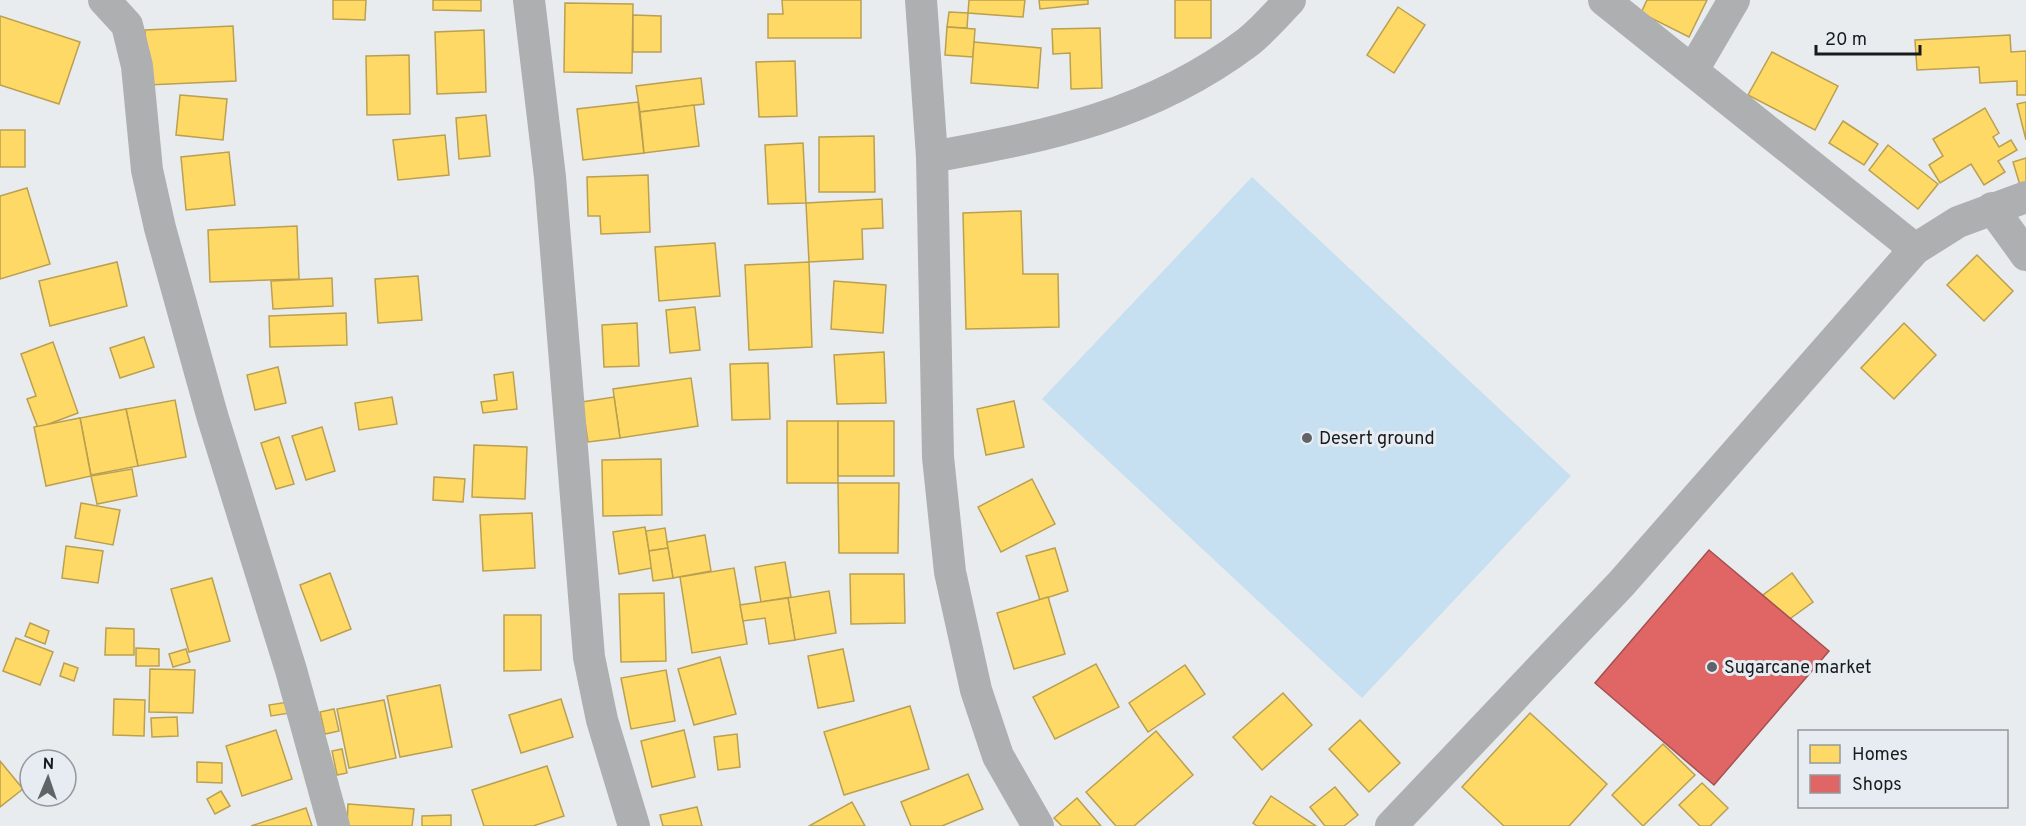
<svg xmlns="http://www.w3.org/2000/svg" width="2026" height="826" viewBox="0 0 2026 826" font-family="Overpass,sans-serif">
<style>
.green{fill:#c6dff1}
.homes{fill:#ffd966;stroke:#baa050;stroke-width:1.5}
.shops{fill:#e06666;stroke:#a45050;stroke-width:1.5}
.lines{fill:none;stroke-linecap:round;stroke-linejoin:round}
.street{stroke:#adafb0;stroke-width:32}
.poi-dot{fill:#616466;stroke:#e6ecf1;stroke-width:2}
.labels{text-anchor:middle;stroke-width:6;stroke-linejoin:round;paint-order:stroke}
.poi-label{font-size:18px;fill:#181b1c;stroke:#e6ecf1;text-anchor:start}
</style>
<rect width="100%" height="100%" fill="#e9ecee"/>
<polygon class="green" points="1252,177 1571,476 1362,698 1042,399"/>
<g class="homes">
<polygon points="333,0 366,0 365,20 333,19"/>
<polygon points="433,0 481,0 481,11 433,10"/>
<polygon points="782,0 861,0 861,38 768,38 768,14 783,14"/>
<polygon points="969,0 1025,0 1023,17 968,13"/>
<polygon points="1039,0 1088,0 1088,4 1040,9"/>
<rect x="1175" y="0" width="36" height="38"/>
<polygon points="1647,0 1707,0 1689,37 1641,13"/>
<polygon points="565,3 633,4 632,73 564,72"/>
<polygon points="1398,7 1425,25 1394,73 1367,55"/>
<polygon points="949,12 968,13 967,28 947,27"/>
<polygon points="633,15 661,16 661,52 633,52"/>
<polygon points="0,16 80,42 59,104 0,85"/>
<polygon points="233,26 236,81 147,85 145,30"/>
<polygon points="947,27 975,29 973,57 945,55"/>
<polygon points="1100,28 1102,88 1071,89 1070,53 1053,54 1052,29"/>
<polygon points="484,30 486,92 437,94 435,32"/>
<polygon points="2010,35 2011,52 2026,51 2026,95 2017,95 2017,81 1980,83 1979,67 1917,70 1915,40"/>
<polygon points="974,42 1041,48 1038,88 971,83"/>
<polygon points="1772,52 1838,86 1815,130 1748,95"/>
<polygon points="409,55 410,114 367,115 366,56"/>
<polygon points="795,61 797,116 759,117 756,62"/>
<polygon points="701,78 704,104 640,112 636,86"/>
<polygon points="180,95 227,99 223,140 176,135"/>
<polygon points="638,102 644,153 583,160 577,109"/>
<polygon points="2026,102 2026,140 2017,104"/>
<polygon points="694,105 699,146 644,153 640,112"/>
<polygon points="1985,108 1999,133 1993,137 1999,147 2011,140 2017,150 1998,161 2005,172 1984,185 1971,164 1940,183 1929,165 1943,156 1933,139"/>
<polygon points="486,115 490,156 459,159 456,118"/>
<polygon points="1843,121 1878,144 1864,165 1829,143"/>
<rect x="0" y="130" width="25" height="37"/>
<polygon points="445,135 449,175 398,180 393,140"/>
<polygon points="874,136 875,192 819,192 819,137"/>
<polygon points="803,143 806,203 768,204 765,145"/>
<polygon points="1888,145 1938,184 1918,209 1869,170"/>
<polygon points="229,152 235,205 186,210 181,157"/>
<polygon points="2026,158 2026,194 2023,195 2013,162"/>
<polygon points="648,175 650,232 601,234 600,216 588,216 587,177"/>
<polygon points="27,188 50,264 0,279 0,196"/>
<polygon points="882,199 883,228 862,229 863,259 809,262 806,203"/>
<polygon points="1021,211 1023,274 1058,274 1059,327 966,329 963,213"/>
<polygon points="297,226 299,279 210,282 208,230"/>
<polygon points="715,243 720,296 659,301 655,247"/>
<polygon points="1977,255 2013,291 1984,321 1947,285"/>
<polygon points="117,262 127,306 50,326 39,281"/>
<polygon points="809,262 812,347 749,350 745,265"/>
<polygon points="418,276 422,320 378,323 375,279"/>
<polygon points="332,278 333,306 273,309 271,281"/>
<polygon points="834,281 886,285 883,333 831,329"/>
<polygon points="695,307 700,350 670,353 666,310"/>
<polygon points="346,313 347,345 270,347 269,316"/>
<polygon points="637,323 639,366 604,367 602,325"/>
<polygon points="1904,323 1936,355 1894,399 1861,368"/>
<polygon points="144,337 154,367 120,378 110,348"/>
<polygon points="53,342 78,413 38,428 27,399 36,396 21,354"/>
<polygon points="884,352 886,403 837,404 834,355"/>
<polygon points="768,363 770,419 732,420 730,364"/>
<polygon points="278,367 286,403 255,410 247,375"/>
<polygon points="513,372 517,409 483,413 481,402 497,400 494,375"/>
<polygon points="691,378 698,426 620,438 613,389"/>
<polygon points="392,397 397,424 359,430 355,403"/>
<polygon points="614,397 620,438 588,442 582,402"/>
<polygon points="175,400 186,457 138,466 126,409"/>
<polygon points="1014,401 1024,447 986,455 977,409"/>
<polygon points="126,409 138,466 91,475 80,418"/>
<polygon points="80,418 91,476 46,486 34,427"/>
<rect x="787" y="421" width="51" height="62"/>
<rect x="838" y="421" width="56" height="55"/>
<polygon points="322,427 335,471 306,480 292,436"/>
<polygon points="279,437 294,484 276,489 261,443"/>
<polygon points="474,445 527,447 525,499 472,497"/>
<polygon points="661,459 662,515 603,516 602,460"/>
<polygon points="132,469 137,496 97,504 91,476"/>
<polygon points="434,477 465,479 463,502 433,500"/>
<polygon points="1032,479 1055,524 1001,552 978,507"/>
<polygon points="838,483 899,483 898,553 839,553"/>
<polygon points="81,503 120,510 113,545 75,538"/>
<polygon points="532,513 535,568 483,571 480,515"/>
<polygon points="645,527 652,568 619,574 613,532"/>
<polygon points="665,528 668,548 649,551 646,531"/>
<polygon points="705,535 711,571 673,578 667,542"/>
<polygon points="66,546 103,551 98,583 62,578"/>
<polygon points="668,548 673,578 653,581 649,551"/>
<polygon points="1055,548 1068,591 1040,600 1026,556"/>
<polygon points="785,562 791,597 761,602 755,567"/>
<polygon points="734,568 747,644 692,653 680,577"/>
<polygon points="330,573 351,629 321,641 300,585"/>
<polygon points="1792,573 1813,602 1784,623 1763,595"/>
<polygon points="850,574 904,574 905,623 851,624"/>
<polygon points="212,578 230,641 189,652 171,589"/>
<polygon points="829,591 836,633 795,640 788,598"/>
<polygon points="664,593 666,661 621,662 619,594"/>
<polygon points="1048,597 1065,654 1014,669 997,613"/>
<polygon points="788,598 795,640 769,644 765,618 743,621 740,605"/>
<polygon points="504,615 541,615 541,670 504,671"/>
<polygon points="30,623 49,631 45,644 25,636"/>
<polygon points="106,628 134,629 134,655 105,655"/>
<polygon points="16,638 53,652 40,685 3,671"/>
<polygon points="136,648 159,649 159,666 136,666"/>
<polygon points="186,649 190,662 173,667 169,654"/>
<polygon points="843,649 854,701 818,708 808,656"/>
<polygon points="720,657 736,714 694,725 678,669"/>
<polygon points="64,663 78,668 74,681 60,676"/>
<polygon points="1096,664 1119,707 1055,739 1033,697"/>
<polygon points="1185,665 1205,694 1148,732 1129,703"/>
<polygon points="150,669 195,670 193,713 149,712"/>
<polygon points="666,670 675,721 631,729 621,678"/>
<polygon points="440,685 452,747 400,757 387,696"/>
<polygon points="1283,693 1312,725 1262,770 1233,737"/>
<polygon points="114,699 145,700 144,736 113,735"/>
<polygon points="561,699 573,737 521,753 509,715"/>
<polygon points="384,700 396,758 349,768 337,709"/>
<polygon points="288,702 290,713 271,716 269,705"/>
<polygon points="910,706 929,769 844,795 824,732"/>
<polygon points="334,709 339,731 325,734 320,712"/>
<polygon points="1530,713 1607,784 1569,826 1504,826 1462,787"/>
<polygon points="177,717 178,736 152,737 151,718"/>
<polygon points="1360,720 1400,763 1369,792 1329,749"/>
<polygon points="276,730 292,779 242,796 226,746"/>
<polygon points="684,730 695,777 652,787 641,741"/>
<polygon points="1156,731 1193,775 1134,826 1116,826 1086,792"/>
<polygon points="737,734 740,767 718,770 714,737"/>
<polygon points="1663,744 1695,775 1643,826 1612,795"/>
<polygon points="342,749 347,773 337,775 332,751"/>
<polygon points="0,761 23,789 0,807"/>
<polygon points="197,762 222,763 222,783 197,782"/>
<polygon points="547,766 564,816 533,826 484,826 472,790"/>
<polygon points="968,774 983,809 942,826 911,826 901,802"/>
<polygon points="1702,783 1728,808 1710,826 1700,826 1679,805"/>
<polygon points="1335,787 1358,815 1344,826 1325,826 1310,807"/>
<polygon points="221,791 230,806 215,814 207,799"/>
<polygon points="1271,796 1316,826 1257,826 1253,823"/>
<polygon points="1077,798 1101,826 1062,826 1054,818"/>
<polygon points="852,802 865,826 809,826"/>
<polygon points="348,804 414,809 412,826 347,826"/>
<polygon points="697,807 702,826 663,826 660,815"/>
<polygon points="306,808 312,826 251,826"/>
<polygon points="451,815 451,826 422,826 422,816"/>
</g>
<polygon class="shops" points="1709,550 1829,651 1714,785 1595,683"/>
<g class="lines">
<g class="street">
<polyline points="104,0 127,25 137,66 147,170 160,228 212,415 291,670 334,826"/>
<polyline points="529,0 550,177 589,657 602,720 634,826"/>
<polyline points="921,0 932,157 938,457 950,572 976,690 998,756 1038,826"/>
<polyline points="1604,0 1915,249"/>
<polyline points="1693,70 1734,0"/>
<path d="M932 157C1049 136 1151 115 1248 42 1263 30 1277 14 1290 0"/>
<polyline points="1992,208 2026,255"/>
<polyline points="1391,826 1621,584 1915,249 1958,222 2026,197"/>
</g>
</g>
<g class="poi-dot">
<circle cx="1307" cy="438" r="6"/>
<circle cx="1712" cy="667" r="6"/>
</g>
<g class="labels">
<g class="poi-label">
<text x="1319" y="444">Desert ground</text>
<text x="1724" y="673">Sugarcane market</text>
</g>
</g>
<rect x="1798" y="730" width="210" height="78" fill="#e6ecf1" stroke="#94989c" stroke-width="1.5"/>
<rect x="1810" y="745" width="30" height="18" fill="#ffd966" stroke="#94989c" stroke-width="1.5"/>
<text x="1852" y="760" font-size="18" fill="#181b1c">Homes</text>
<rect x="1810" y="775" width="30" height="18" fill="#e06666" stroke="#94989c" stroke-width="1.5"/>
<text x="1852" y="790" font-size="18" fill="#181b1c">Shops</text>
<g transform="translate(48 778) rotate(2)"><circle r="28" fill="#e6ecf1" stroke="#94989c" stroke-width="1.5"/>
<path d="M0-4.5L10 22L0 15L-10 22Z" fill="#616466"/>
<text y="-9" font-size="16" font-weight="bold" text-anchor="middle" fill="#181b1c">N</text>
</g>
<path d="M1816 45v9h104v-9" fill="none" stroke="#181b1c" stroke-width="3"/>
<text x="1825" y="45" font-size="18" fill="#181b1c" stroke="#e6ecf1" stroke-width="4.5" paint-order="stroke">20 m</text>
</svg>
